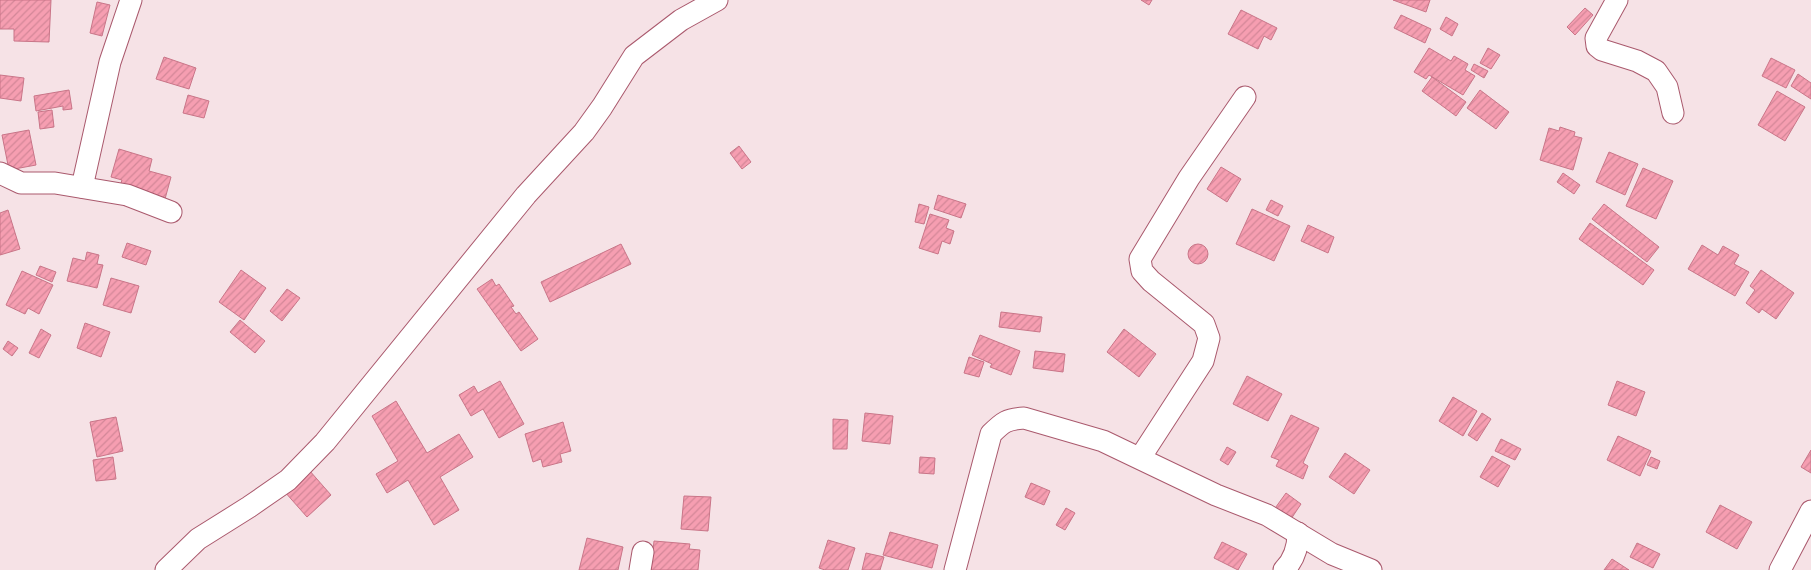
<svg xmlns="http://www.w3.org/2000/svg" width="1811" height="570" viewBox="0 0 1811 570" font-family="Bitter,serif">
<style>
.building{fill:url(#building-hatch);stroke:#c97588}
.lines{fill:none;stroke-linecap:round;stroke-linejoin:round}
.minor-casing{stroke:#aa596d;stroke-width:23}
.minor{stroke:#fff;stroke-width:21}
</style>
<defs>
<pattern id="building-hatch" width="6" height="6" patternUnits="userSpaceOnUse" patternTransform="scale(1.25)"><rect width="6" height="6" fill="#f69eb1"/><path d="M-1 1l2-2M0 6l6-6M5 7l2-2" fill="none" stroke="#d38798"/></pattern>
</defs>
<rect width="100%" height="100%" fill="#f6e2e6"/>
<g class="building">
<polygon points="0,0 51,0 49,42 14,41 14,29 0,29"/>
<polygon points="1141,0 1152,0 1149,5"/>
<polygon points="1393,0 1430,0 1426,12"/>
<polygon points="97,2 110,5 102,36 90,33"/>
<polygon points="1585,8 1593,15 1575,35 1567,27"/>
<polygon points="1241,10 1277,28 1271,40 1264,36 1258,49 1228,34"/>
<polygon points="1401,15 1431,29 1425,43 1394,28"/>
<polygon points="1446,17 1458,24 1452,36 1440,29"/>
<polygon points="1429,48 1451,61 1454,56 1468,64 1465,70 1475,76 1463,95 1429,75 1426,79 1414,72"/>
<polygon points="1488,48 1500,55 1491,69 1480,63"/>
<polygon points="164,57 196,68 189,89 156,79"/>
<polygon points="1771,58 1795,70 1786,88 1762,76"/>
<polygon points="1474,64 1488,71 1484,78 1471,70"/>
<polygon points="1798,74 1811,83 1811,99 1791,86"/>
<polygon points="0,75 24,78 21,101 0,98"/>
<polygon points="1432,77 1466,102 1456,116 1422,91"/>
<polygon points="69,90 72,109 63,110 63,106 36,111 34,96"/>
<polygon points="1480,90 1509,112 1496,129 1467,108"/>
<polygon points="1777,91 1805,107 1785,141 1758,125"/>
<polygon points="188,95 209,101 204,118 183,113"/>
<polygon points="52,110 54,127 40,129 38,112"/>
<polygon points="1560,127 1575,132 1574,136 1582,138 1573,170 1540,160 1549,128 1559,131"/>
<polygon points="29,130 36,165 9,170 2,135"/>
<polygon points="739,146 751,162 742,169 730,153"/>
<polygon points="119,149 152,159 149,171 171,177 165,199 120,186 122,180 111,177"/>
<polygon points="1609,152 1638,164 1625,195 1596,182"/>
<polygon points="1221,167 1241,179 1227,202 1207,189"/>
<polygon points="1643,168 1673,181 1656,219 1626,206"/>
<polygon points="1563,173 1580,185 1574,194 1557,182"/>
<polygon points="938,195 966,204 961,218 934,209"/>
<polygon points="1271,200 1283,206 1278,216 1266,210"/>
<polygon points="919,204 929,207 924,224 915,222"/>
<polygon points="1604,204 1659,247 1647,262 1592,219"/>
<polygon points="1252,209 1290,226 1274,261 1236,244"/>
<polygon points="8,210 20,249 0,255 0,213"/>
<polygon points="930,214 949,220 946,228 954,231 950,244 942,241 938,254 919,248"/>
<polygon points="1590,223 1654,270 1643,285 1579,239"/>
<polygon points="1308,225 1334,237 1328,253 1301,241"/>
<polygon points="127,243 151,251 146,265 122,257"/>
<polygon points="621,244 631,264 550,302 541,282"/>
<circle cx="1198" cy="254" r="10"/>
<polygon points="1702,245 1718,255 1723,246 1739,255 1734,264 1749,272 1735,296 1688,269"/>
<polygon points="87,252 99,255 97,264 103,265 97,288 67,281 73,258 85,261"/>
<polygon points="40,266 56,272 52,282 36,275"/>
<polygon points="241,270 266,288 244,320 219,302"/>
<polygon points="1761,270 1794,293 1776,319 1762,309 1759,313 1746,303 1755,290 1750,286"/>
<polygon points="22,271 53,285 39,314 28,308 25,314 6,305"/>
<polygon points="111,278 139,286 131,313 103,305"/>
<polygon points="492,279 496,286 499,284 514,306 511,307 516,314 519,312 538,339 521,351 477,289"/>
<polygon points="287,289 300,298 282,321 270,311"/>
<polygon points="1001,312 1042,317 1040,332 999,327"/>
<polygon points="240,320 265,341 255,353 230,332"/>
<polygon points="85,323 110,332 101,357 77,348"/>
<polygon points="41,329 51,335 39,358 29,353"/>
<polygon points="1124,329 1156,354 1139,377 1107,352"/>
<polygon points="980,335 1020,351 1011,375 990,367 992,364 972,355"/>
<polygon points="8,341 18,348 12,356 3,349"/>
<polygon points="1035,351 1065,354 1063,372 1033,368"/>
<polygon points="969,357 984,362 979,377 964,373"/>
<polygon points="1247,376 1282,394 1268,421 1233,404"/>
<polygon points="500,381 524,424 499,438 483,409 471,416 459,395 474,386 478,393"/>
<polygon points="1617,381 1645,392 1636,416 1608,405"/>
<polygon points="1453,397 1477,411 1463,436 1439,421"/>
<polygon points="396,401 427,453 459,434 473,457 440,477 459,510 434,525 408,480 387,493 376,474 398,461 372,416"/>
<polygon points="865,413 893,416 890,444 862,441"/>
<polygon points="1482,413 1491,419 1477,441 1468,435"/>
<polygon points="1291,415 1319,428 1303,463 1308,466 1303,479 1276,466 1279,460 1271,457"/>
<polygon points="116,417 123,451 97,457 90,422"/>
<polygon points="833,419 848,420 847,449 833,449"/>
<polygon points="563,422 571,451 560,454 562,462 543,467 541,459 533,462 525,434"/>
<polygon points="1618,436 1651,451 1640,476 1607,460"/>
<polygon points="1501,439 1521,449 1515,460 1495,451"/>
<polygon points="1227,447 1236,452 1228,465 1220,460"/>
<polygon points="1811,450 1811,473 1801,467"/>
<polygon points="1345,453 1370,470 1354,494 1329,477"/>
<polygon points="1492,456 1510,466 1498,487 1480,477"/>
<polygon points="113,457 116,479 96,481 93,460"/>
<polygon points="920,457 935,458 934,474 919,473"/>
<polygon points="1651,457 1660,461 1657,469 1647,465"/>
<polygon points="309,470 331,495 307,517 284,491"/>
<polygon points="1031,483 1050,491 1044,505 1025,497"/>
<polygon points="1286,493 1301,504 1289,522 1273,511"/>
<polygon points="684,496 711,497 708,531 681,529"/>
<polygon points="1720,505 1752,522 1737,549 1706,532"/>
<polygon points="1066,508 1075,513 1065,530 1056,525"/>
<polygon points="890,532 938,545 932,568 883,555"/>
<polygon points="587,538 623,547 618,570 579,570"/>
<polygon points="828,540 855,548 848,570 825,570 819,568"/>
<polygon points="654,541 690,544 689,549 700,550 698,570 651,570"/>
<polygon points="1222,542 1247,554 1238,570 1214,558"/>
<polygon points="1637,543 1660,554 1653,568 1630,557"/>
<polygon points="866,553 884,557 880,570 862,570"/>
<polygon points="1612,559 1629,570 1604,570"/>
</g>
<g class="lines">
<g class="minor-casing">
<g id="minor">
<polyline points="1617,0 1596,38 1597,46 1602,50 1637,61 1656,71 1667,87 1673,113"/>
<polyline points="0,173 21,183 55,183 127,195 171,212"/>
<polyline points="82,187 110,62 131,0"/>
<polyline points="1140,458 1203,361 1209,338 1204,324 1151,281 1142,271 1140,259 1189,178 1245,97"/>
<polyline points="166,570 198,539 249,507 288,480 325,442 526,195 584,132 602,107 634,56 681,20 717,0"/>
<polyline points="640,570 643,552"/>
<path d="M955 570 991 434C1003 422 1007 419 1024 418L1103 441 1216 495 1267 515 1332 554 1371 570"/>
<path d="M1284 570C1294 560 1298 547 1298 533"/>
<polyline points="1780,570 1811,511"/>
</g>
</g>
<use href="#minor" class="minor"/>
</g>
</svg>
